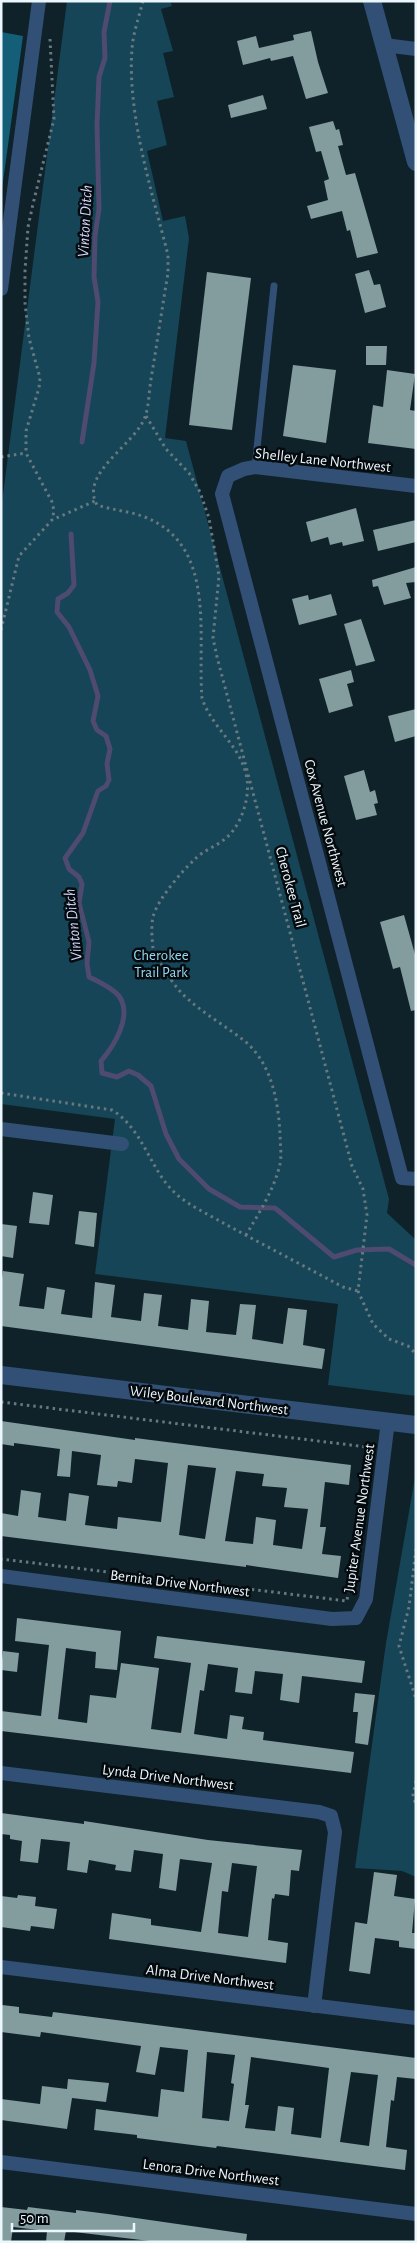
<svg xmlns="http://www.w3.org/2000/svg" width="417" height="2243" viewBox="0 0 417 2243" font-family="'Alegreya Sans',sans-serif">
<style>
.green{fill:#154556}
.forest{fill:#145e77}
.lines{fill:none;stroke-linecap:round;stroke-linejoin:round}
.stream{stroke:#4e4a70;stroke-width:5}
.building{fill:#839c9d;fill-rule:evenodd}
.path{stroke:#68787f;stroke-width:3;stroke-dasharray:2.5 4;stroke-linecap:butt}
.service{stroke:#325075;stroke-width:7}
.minor{stroke:#325075;stroke-width:14}
.tertiary{stroke:#325075;stroke-width:18}
.labels{text-anchor:middle;stroke-width:5;stroke-linejoin:round;paint-order:stroke}
.street-label{font-size:15px;fill:#ecf7fd;stroke:#040a0d}
.park-label{font-size:15px;fill:#97daf5;stroke:#040a0d}
.water-label{font-size:16px;font-style:italic;fill:#d4d7fc;stroke:#040a0d}
</style>
<rect width="100%" height="100%" fill="#0f2229"/>
<g class="green">
<polygon points="67,1 170,1 172,6 161,9 173,51 163,53 174,97 157,101 167,145 147,151 163,221 185,216 189,238 165,438 186,441 389,1199 387,1213 416,1240 416,1396 328,1385 338,1304 95,1274 115,1119 1,1104 1,510"/>
<polygon points="416,1472 416,1877 402,1871 355,1868 386,1643"/>
</g>
<polygon class="forest" points="1,32 23,36 1,196"/>
<g class="lines">
<g class="stream">
<polyline points="82,442 94,363 98,302 94,277 95,236 99,209 97,125 99,77 105,58 104,32 110,1"/>
<path d="M71 534 74 585 68 593 58 599 57 612 69 627 90 670 98 696 93 721 97 730 106 736 110 749 107 764 109 780 106 786 98 791 83 833 65 858 69 869 79 877 82 884 79 903 89 942 87 963 89 977C99 982 111 987 119 996 133 1016 114 1046 101 1061L102 1073 117 1077 129 1071 138 1075 151 1086 166 1134 179 1159 209 1189 240 1207 275 1208 334 1257 357 1250 389 1249 416 1265"/>
</g>
</g>
<g class="building">
<polygon points="311,31 318,62 328,93 306,99 293,56 271,61 270,58 243,65 237,41 256,36 259,48 294,40 293,35"/>
<polygon points="263,95 267,109 231,118 228,105"/>
<polygon points="333,121 336,130 339,129 343,145 338,146 346,175 355,173 378,253 357,258 350,230 347,231 342,211 311,219 307,206 328,200 324,181 329,179 321,151 316,152 309,127"/>
<polygon points="369,270 374,285 380,284 386,307 365,313 355,274"/>
<polygon points="207,272 251,278 232,430 189,425"/>
<polygon points="366,346 387,346 386,365 366,365"/>
<polygon points="293,365 336,370 326,443 283,436"/>
<polygon points="387,370 415,374 410,410 416,411 416,449 368,443 373,405 383,407"/>
<polygon points="356,508 364,541 343,546 342,542 330,545 328,537 311,542 306,522"/>
<polygon points="416,520 416,542 378,551 373,530"/>
<polygon points="416,567 416,582 406,583 411,598 384,605 378,586 373,587 372,580"/>
<polygon points="331,594 337,615 299,625 292,599 308,595 309,600"/>
<polygon points="361,619 375,661 356,666 344,624"/>
<polygon points="351,670 354,682 347,684 353,706 329,713 319,679"/>
<polygon points="416,709 416,736 395,742 388,716"/>
<polygon points="364,770 370,792 375,790 378,803 374,804 377,815 356,820 344,776"/>
<polygon points="404,915 416,958 416,1010 411,1011 400,967 393,969 380,922"/>
<polygon points="33,1192 53,1195 49,1225 29,1223"/>
<polygon points="79,1211 97,1213 94,1247 75,1244"/>
<polygon points="1,1224 17,1226 13,1258 1,1256"/>
<polygon points="3,1271 24,1274 19,1306 44,1309 47,1287 65,1290 61,1314 92,1318 95,1282 115,1285 111,1317 141,1321 144,1293 162,1295 158,1326 188,1330 191,1299 209,1301 206,1332 236,1335 240,1304 256,1305 252,1339 283,1344 288,1308 307,1310 303,1345 325,1349 322,1369 1,1326 1,1286"/>
<path d="M1 1421 135 1440V1438L351 1465 349 1485 325 1482 320 1527H326L322 1554 341 1556 338 1578 246 1565V1567L1 1536V1513L18 1516 21 1490 41 1493 38 1517 66 1521 69 1493 89 1496 85 1525 117 1529 118 1517 161 1522 168 1463 135 1459 132 1483 118 1481 117 1487 97 1485 101 1455 72 1451 70 1477 57 1476 60 1449 14 1443V1446L1 1444ZM188 1465 216 1468 205 1539 179 1535ZM236 1471 264 1474 262 1486 287 1488 284 1507 308 1509 302 1549 273 1545 276 1520 256 1517 253 1544 225 1541Z"/>
<polygon points="17,1618 121,1631 117,1670 95,1668 96,1652 66,1648 58,1719 87,1723 90,1695 116,1698 121,1663 159,1668 151,1729 181,1733 191,1663 154,1658 157,1636 365,1661 362,1683 302,1676 299,1703 280,1700 283,1674 255,1671 252,1694 235,1692 238,1668 208,1664 204,1691 200,1690 194,1734 227,1739 230,1715 244,1717 242,1729 264,1732 263,1740 354,1752 351,1773 1,1731 1,1711 41,1716 49,1645 15,1641"/>
<polygon points="3,1651 19,1653 17,1672 1,1670"/>
<polygon points="355,1693 375,1695 368,1745 355,1743 358,1712 353,1712"/>
<path d="M1 1813 84 1824V1821L208 1840 302 1850 299 1871 291 1870 289 1896 275 1894 274 1899 272 1898 268 1940 288 1943 286 1963 109 1939 112 1913 151 1919V1925L201 1932 212 1863 180 1859 176 1891 159 1888 163 1854 134 1850 131 1872 115 1870 116 1865 89 1860 87 1873 67 1870 70 1842 41 1839 38 1863 20 1861 22 1841 10 1839V1835L1 1834ZM232 1863 257 1866 248 1937 218 1933 222 1891 228 1892Z"/>
<polygon points="374,1872 397,1875 394,1896 415,1899 412,1933 416,1933 416,1949 399,1947 399,1941 375,1938 370,1974 349,1971 355,1922 367,1924"/>
<polygon points="18,1895 36,1897 35,1906 57,1909 54,1929 31,1926 30,1931 1,1927 1,1896 17,1898"/>
<path d="M2 2005 19 2007V2013L52 2017 53 2012 416 2058V2079L397 2077 394 2101 391 2100 386 2147 407 2150 405 2170 217 2146 216 2148 137 2138V2135L94 2130 96 2109 158 2117 161 2089 184 2092 188 2050 160 2047 155 2075 136 2072 141 2046 41 2032 40 2037 1 2032ZM207 2052 235 2055 231 2083 234 2084 229 2121 202 2118ZM251 2057 329 2068 321 2138 291 2134 294 2108 278 2106 275 2131 245 2128 249 2105H245ZM351 2072 378 2075 369 2146 340 2142Z"/>
<polygon points="68,2079 109,2083 106,2102 72,2098 67,2129 1,2120 1,2099 40,2104 42,2086 67,2089"/>
<polygon points="1,2207 27,2210 28,2207 76,2213 76,2210 108,2214 247,2234 246,2242 158,2242 66,2231 64,2242 46,2242 47,2231 13,2227 11,2242 1,2242"/>
</g>
<g class="lines">
<g class="path">
<path d="M143 1C139 17 133 33 132 49 127 114 152 192 168 255V273C162 308 157 344 151 379 149 391 149 406 145 417 135 445 79 473 97 505 112 510 128 511 142 516 218 543 197 635 202 698 212 729 242 746 247 779 250 798 241 826 226 838 217 846 204 850 195 859 182 871 157 900 153 917 151 926 152 939 153 948 155 956 161 964 165 971 172 981 179 992 189 1000 207 1016 229 1028 247 1043 272 1066 278 1101 280 1133 280 1143 282 1154 280 1164 274 1190 259 1213 246 1235"/>
<polyline points="50,39 54,119 33,204 28,227 25,271 25,303 29,338 40,378 39,388 26,431 26,453 52,502 54,511 52,520"/>
<polyline points="146,416 166,449 189,473 200,492 209,518 219,576 213,638 217,657 352,1166 363,1189 367,1215 358,1291 373,1324 389,1339 408,1346 416,1354"/>
<polyline points="1,457 26,453"/>
<polyline points="1,630 19,556 52,520 95,501"/>
<path d="M1 1093 112 1110C143 1129 149 1167 173 1191 187 1205 208 1214 225 1224 264 1245 304 1266 343 1287L358 1291"/>
<polyline points="1,1402 367,1447 347,1601 1,1559"/>
<polyline points="416,1549 409,1607 399,1646 416,1699"/>
<polyline points="416,1781 413,1795 416,1806"/>
</g>
<polyline class="service" points="255,467 274,286"/>
<g class="minor">
<polyline points="384,45 416,49"/>
<polyline points="1,289 39,1"/>
<polyline points="416,486 255,467 244,469 228,476 222,494 402,1178 416,1179"/>
<polyline points="1,1129 122,1144"/>
<polyline points="1,1576 332,1619 356,1618 366,1599 388,1421"/>
<polyline points="1,1773 319,1812 331,1816 335,1832 314,2006"/>
<polyline points="1,1967 416,2018"/>
<polyline points="1,2162 416,2214"/>
</g>
<g class="tertiary">
<polyline points="372,1 416,162"/>
<polyline points="1,1375 416,1425"/>
</g>
</g>
<g class="labels">
<g class="street-label">
<text transform="translate(323 460) rotate(6)" y="5">Shelley Lane Northwest</text>
<text transform="translate(326 823) rotate(75)" y="5">Cox Avenue Northwest</text>
<text transform="translate(291 887) rotate(75)" y="5">Cherokee Trail</text>
<text transform="translate(209 1400) rotate(7)" y="5">Wiley Boulevard Northwest</text>
<text transform="translate(359 1518) rotate(-82)" y="5">Jupiter Avenue Northwest</text>
<text transform="translate(180 1583) rotate(7)" y="5">Bernita Drive Northwest</text>
<text transform="translate(168 1777) rotate(7)" y="5">Lynda Drive Northwest</text>
<text transform="translate(210 1977) rotate(7)" y="5">Alma Drive Northwest</text>
<text transform="translate(211 2172) rotate(7)" y="5">Lenora Drive Northwest</text>
</g>
<g class="park-label">
<text x="161" y="960">Cherokee<tspan x="161" dy="17">Trail Park</tspan></text>
</g>
<g class="water-label">
<text transform="translate(84 221) rotate(-87)" y="6">Vinton Ditch</text>
<text transform="translate(72 925) rotate(-96)" y="6">Vinton Ditch</text>
</g>
</g>
<rect width="417" height="2243" fill="none" stroke="#ecf7fd" stroke-width="5"/>
<path d="M12 2223v8h122v-8" fill="none" stroke="#ecf7fd" stroke-width="2.5"/>
<text x="20" y="2223" font-size="15" fill="#ecf7fd" stroke="#040a0d" stroke-width="4" paint-order="stroke">50 m</text>
</svg>
